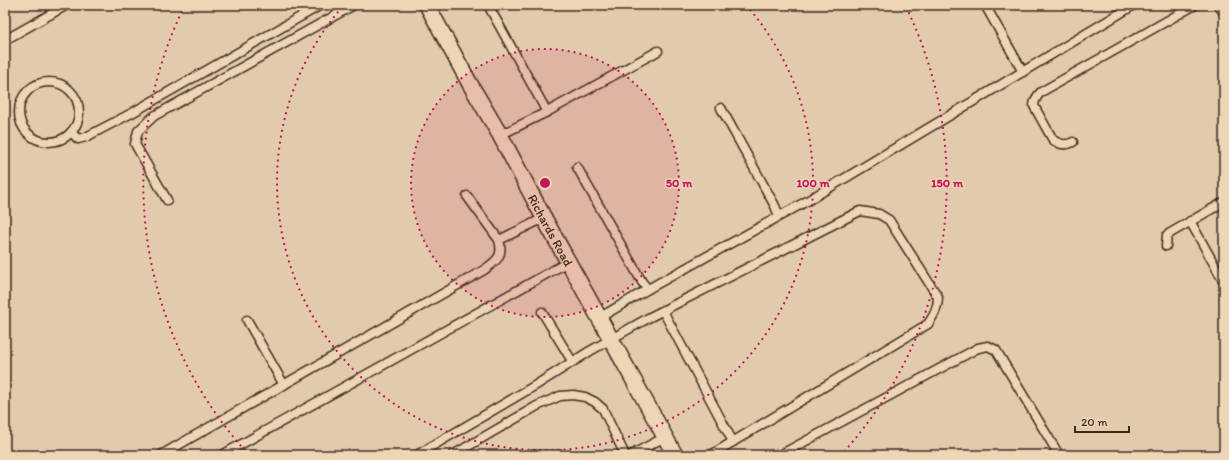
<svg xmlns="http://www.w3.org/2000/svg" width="1229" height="460" viewBox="0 0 1229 460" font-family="Itim,sans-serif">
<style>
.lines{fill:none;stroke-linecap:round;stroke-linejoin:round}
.lane-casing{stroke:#3b2a1e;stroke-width:11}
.street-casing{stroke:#3b2a1e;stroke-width:18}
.lane{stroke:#edd5b5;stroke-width:8}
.street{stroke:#edd5b5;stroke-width:15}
.ring{fill:none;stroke:#c2185b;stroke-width:2;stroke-dasharray:2 4}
.labels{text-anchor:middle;stroke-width:3;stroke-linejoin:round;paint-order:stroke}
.street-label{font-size:13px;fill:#3b2a1e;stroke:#edd5b5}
.centre{fill:#c2185b;stroke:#edd5b5;stroke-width:2}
.ring-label{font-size:12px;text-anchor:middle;font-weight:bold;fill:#c2185b;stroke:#edd5b5;stroke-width:3;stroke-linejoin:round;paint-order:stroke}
</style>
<rect width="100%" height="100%" fill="#e2cbac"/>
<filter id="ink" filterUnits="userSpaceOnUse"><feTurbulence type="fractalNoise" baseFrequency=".025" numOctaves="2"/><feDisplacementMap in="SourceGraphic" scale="8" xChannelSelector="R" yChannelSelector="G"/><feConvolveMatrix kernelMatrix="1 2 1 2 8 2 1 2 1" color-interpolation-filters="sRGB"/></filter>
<g filter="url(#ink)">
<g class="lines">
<g class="lane-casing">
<g id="lane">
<polyline points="488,5 547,112"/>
<polyline points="985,5 1023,72"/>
<polyline points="1218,5 1224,13"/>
<polyline points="5,40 67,5"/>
<circle cx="49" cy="112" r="30"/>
<polyline points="721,108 775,206 779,216"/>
<polyline points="71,132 78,139 86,137 130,114 321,5"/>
<polyline points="500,135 547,112 658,51"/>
<path d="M1073 142C1066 146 1060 145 1053 140L1034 106C1034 100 1037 96 1041 92L1195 5"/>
<polyline points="577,167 642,282 648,289"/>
<polyline points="167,200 135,144 138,131 154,116 354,5"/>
<polyline points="1190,221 1224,282"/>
<polyline points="499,240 544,218"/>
<polyline points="1166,246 1167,235 1224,202"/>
<polyline points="663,311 733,442"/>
<polyline points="542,312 572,361"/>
<polyline points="599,318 648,289 807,201 1134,5"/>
<polyline points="247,320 284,385"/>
<path d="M161 455 484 270C496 261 504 257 499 240L467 196"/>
<polyline points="222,455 568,262"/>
<path d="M417 455 536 385 590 351 650 317 860 211 879 214 889 220 938 297C938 308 934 315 928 324L711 455"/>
<polyline points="453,455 537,406 560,396 573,395 585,397 595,402 603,409 625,455"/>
<polyline points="631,455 665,437"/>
<polyline points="780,455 978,348 988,346 996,350 1059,455"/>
</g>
</g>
<g class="street-casing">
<g id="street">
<path id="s1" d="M427 5 470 84 500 135 544 218 675 455"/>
</g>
</g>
<use href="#lane" class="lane"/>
<use href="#street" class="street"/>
</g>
</g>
<circle cx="545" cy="183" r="134" fill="#c2185b" fill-opacity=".12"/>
<g class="ring">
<circle cx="545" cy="183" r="134"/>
<path d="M746 5A268 268 0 1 1 344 5"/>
<path d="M249 455A402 402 0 0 1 184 7M906 7A402 402 0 0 1 841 455"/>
</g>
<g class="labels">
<g class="street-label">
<text dy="5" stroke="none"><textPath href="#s1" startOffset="257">Richards Road</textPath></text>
</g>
</g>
<circle cx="545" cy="183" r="6" class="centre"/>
<g class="ring-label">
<text x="679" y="187">50 m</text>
<text x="813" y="187">100 m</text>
<text x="947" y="187">150 m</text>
</g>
<rect width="1229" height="460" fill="none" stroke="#edd5b5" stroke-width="20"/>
<rect x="10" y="10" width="1209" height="440" fill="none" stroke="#3b2a1e" stroke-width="1.5" filter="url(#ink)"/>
<path d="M1075 426v6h54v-6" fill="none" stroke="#3b2a1e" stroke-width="2"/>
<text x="1081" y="426" font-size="12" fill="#3b2a1e" stroke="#edd5b5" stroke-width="3" paint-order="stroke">20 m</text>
</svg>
